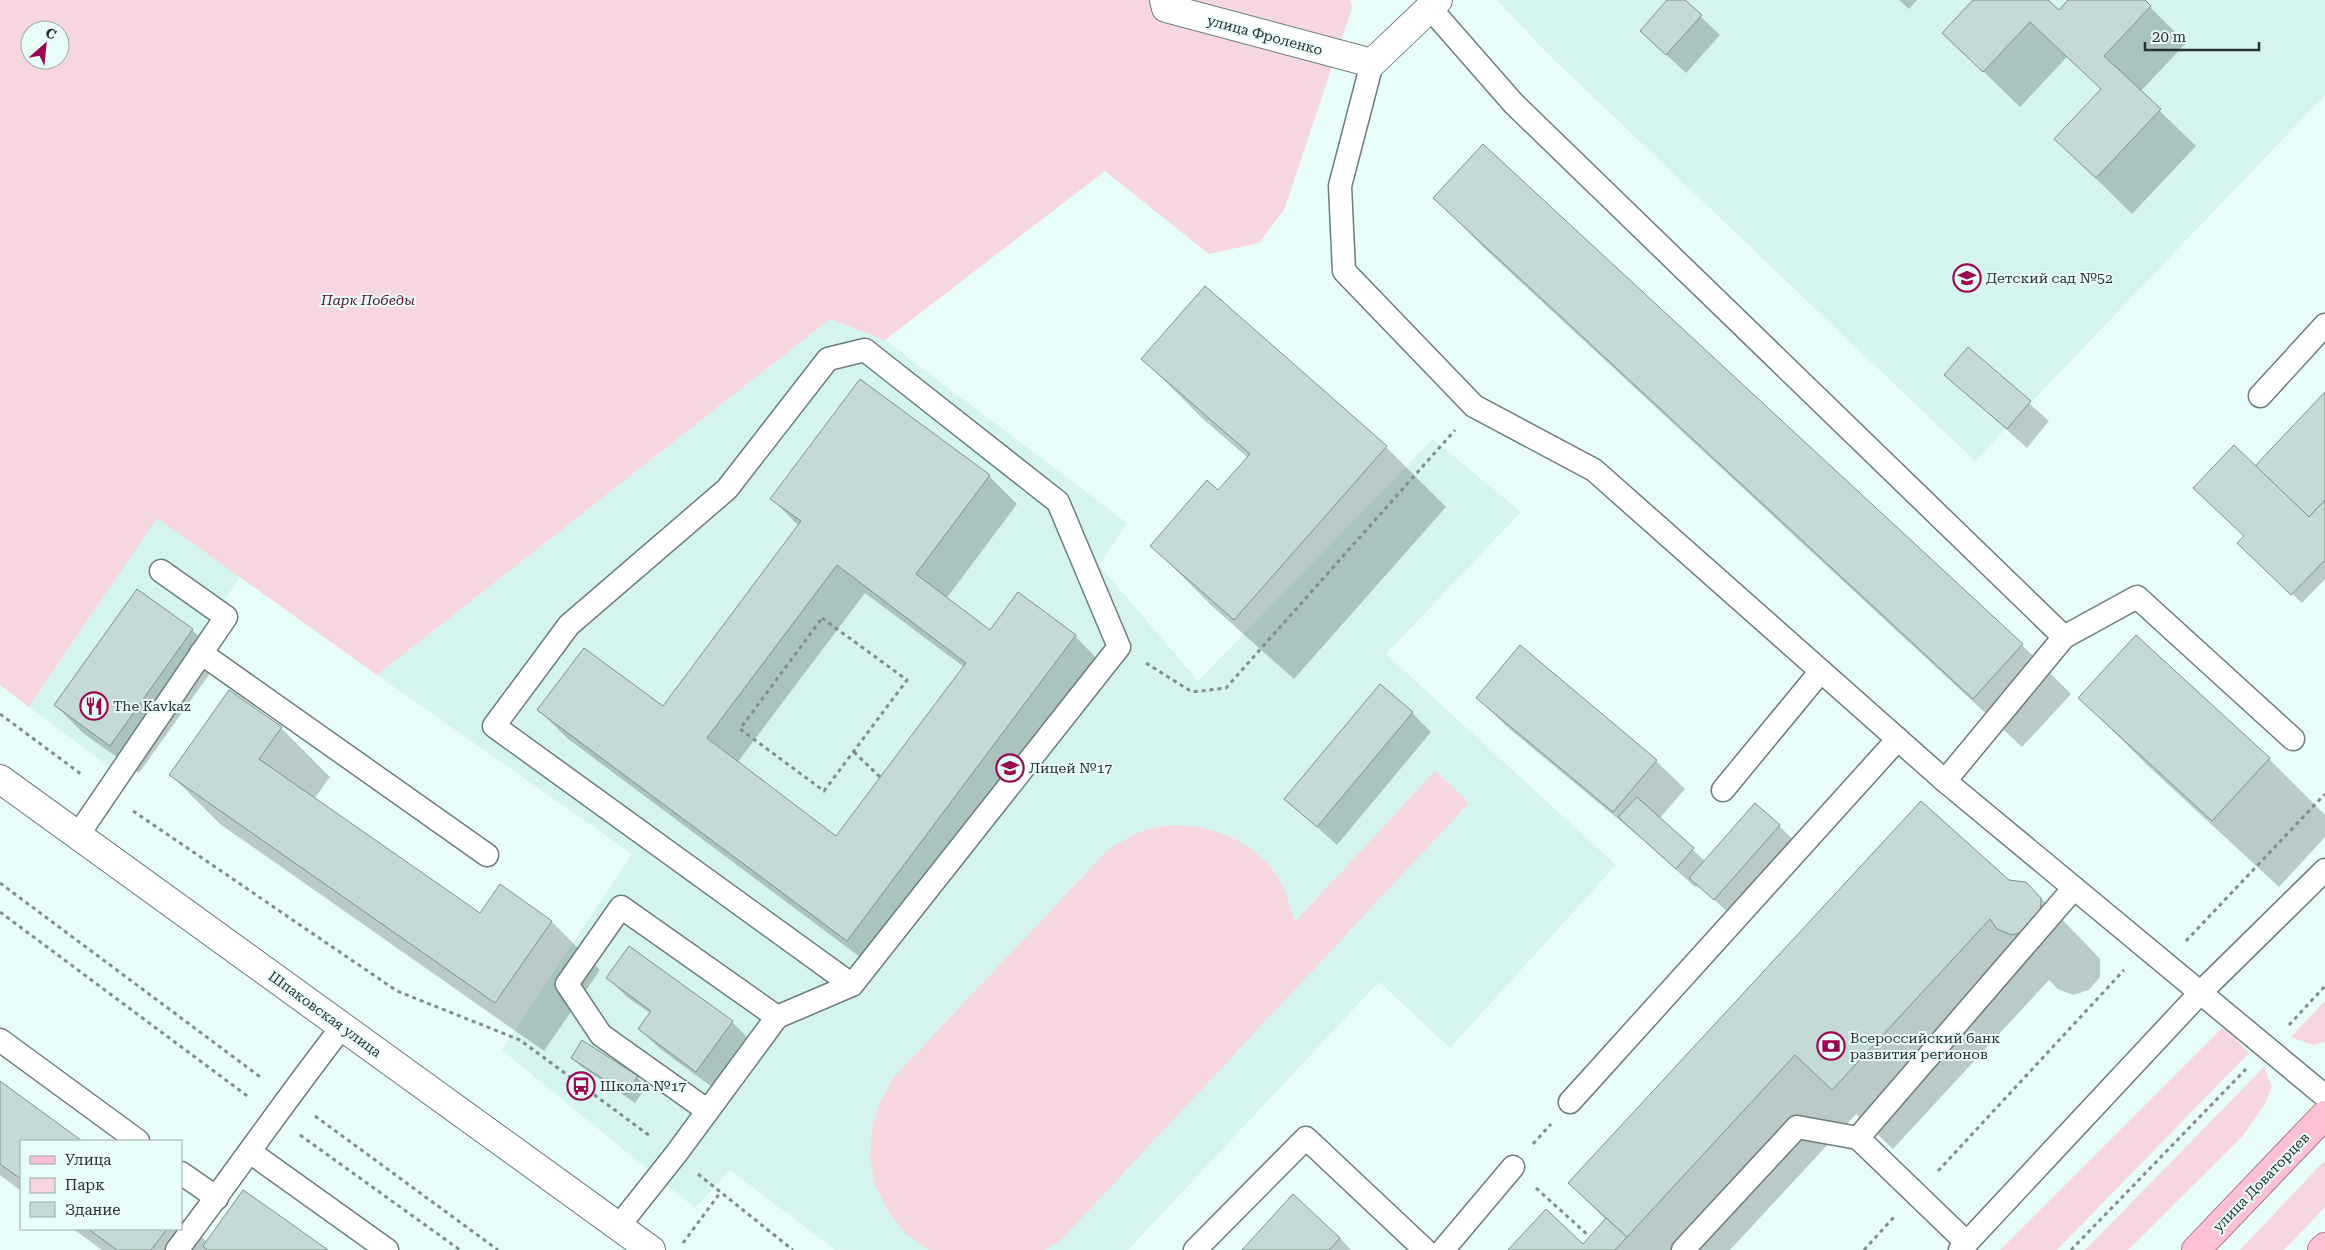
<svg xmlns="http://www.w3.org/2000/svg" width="2325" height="1250" viewBox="0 0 2325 1250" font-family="'Roboto Serif',serif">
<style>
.built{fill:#d5f4ef}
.green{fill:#f6d7df;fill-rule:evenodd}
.shadow{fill:#0003;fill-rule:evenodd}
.building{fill:#c5dad6;stroke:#7e928f;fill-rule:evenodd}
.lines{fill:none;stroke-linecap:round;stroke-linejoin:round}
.lane-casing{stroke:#6b7e7b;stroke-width:25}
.street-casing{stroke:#6b7e7b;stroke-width:30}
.secondary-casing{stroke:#6b7e7b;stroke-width:30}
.primary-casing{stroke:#b07587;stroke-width:30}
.path{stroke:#818e8d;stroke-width:3;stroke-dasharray:4 4;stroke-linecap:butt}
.lane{stroke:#fff;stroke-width:22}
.street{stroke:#fff;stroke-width:28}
.secondary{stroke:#fff;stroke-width:28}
.primary{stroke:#fcc2d4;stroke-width:28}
.labels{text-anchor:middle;stroke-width:4;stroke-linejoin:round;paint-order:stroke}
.street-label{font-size:14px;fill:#28302f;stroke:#e8fdfa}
.poi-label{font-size:14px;fill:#28302f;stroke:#e8fdfa;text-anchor:start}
.park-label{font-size:14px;font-style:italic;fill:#560c2c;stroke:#e8fdfa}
</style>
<rect width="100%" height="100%" fill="#e8fdfa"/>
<g class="built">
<polygon points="1497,0 2325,0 2325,95 1975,461 1546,52"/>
<polygon points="830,319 885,340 1127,523 1099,565 1198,681 1433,439 1521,512 1386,654 1616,865 1450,1048 1379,982 1128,1250 835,1250 730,1170 695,1208 502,1050 632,854 377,675"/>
<polygon points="157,518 240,577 110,767 29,707"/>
</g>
<g class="green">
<path d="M0 0H1350L1352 8 1284 210 1259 243 1209 254 1105 171 885 340 830 319 377 675 157 518 29 707 0 685ZM30 30H60V60H30Z"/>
<path d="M1435 771 1469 803 1062 1239 1045 1250H929L905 1233 888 1211 875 1185 870 1157 872 1129 880 1102 894 1077 1108 850C1122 841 1136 832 1152 828 1199 818 1253 837 1279 879 1287 893 1290 908 1295 922Z"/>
<polygon points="2325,1001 2325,1042 2312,1045 2291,1037"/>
<polygon points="2221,1029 2226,1029 2249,1053 2057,1250 2000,1250"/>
<polygon points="2264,1067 2272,1087 2264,1106 2242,1137 2128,1250 2085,1250"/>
<polygon points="2325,1160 2325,1207 2284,1250 2240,1250"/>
</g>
<g class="shadow">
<polygon points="1669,0 1683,0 1720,35 1686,73 1641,31"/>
<polygon points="1899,0 1917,0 1909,9"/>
<polygon points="1975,0 2047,0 2059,12 2070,0 2143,0 2186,43 2140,92 2196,146 2132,214 2056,139 2102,90 2067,57 2020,107 1944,33"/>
<polygon points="1484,146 2022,645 2071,694 2022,747 1483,247 1435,198"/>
<polygon points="1205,288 1386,447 1446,507 1294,679 1212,606 1152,546 1218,492 1248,458 1203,419 1143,359"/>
<polygon points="1968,349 2049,421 2027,448 1946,375"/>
<polygon points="2325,394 2325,579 2302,603 2248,552 2245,536 2255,467"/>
<path d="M989 476 1017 504 946 599 990 632 1018 594 1075 636 1103 665 876 969 567 738 539 710 663 708 799 526 772 499ZM865 593 964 667 837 838 737 763Z"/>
<polygon points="137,590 192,630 221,658 139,773 83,733 55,705"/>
<polygon points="1520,647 1656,761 1685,789 1659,819 1705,861 1756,804 1799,845 1734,918 1698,885 1695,887 1642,839 1506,726 1478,698"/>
<polygon points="2080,698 2269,759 2325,815 2325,837 2279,887 2146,764"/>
<polygon points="1412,713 1431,732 1337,845 1286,799"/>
<polygon points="281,728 330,777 314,799 480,915 552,922 600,970 544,1051 220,824 171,775"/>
<polygon points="2009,881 2026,883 2086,944 2100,959 2100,977 2089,990 2073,995 2058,989 2049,980 1893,1149 1856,1114 1730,1250 1510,1250 1583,1245 1606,1220 1569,1183"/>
<polygon points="608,978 732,1022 751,1041 716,1090 659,1048 640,1029 651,1014 627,997"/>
<polygon points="572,1058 637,1077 646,1087 635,1103 582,1067"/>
<polygon points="0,1083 80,1141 21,1141 21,1191 0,1175"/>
<polygon points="181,1217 207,1242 325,1250 102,1250 73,1229 181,1229"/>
<polygon points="1340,1238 1351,1250 1243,1250"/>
</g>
<g class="building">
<polygon points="1667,0 1685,0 1702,15 1666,55 1640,31"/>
<polygon points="1973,0 2048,0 2059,10 2068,0 2145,0 2151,6 2104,56 2161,109 2096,178 2054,139 2101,89 2030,22 1983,72 1942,33"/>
<polygon points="1483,144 2023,644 1973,699 1433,198"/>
<polygon points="1205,286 1387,446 1234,620 1150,546 1207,480 1218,490 1250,454 1141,359"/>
<polygon points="1968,347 2031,401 2007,429 1944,375"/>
<path d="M860 379 990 475 916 574 990 630 1018 592 1076 635 847 941 537 710 584 648 663 706 801 521 770 499ZM837 565 966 663 836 836 707 738Z"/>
<polygon points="2325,392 2325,500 2309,517 2255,466"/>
<polygon points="2234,445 2309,517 2325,500 2325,560 2291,595 2237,543 2244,536 2193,488"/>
<polygon points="137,589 193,629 110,746 54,705"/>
<polygon points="2136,635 2270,758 2212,821 2078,698"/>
<polygon points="1520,645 1657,760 1613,812 1476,698"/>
<polygon points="1380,684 1413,712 1317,827 1284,799"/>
<polygon points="229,690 282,727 259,759 480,913 500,884 552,921 495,1003 169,775"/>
<polygon points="1637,797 1694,848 1676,869 1618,817"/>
<polygon points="1921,801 2009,880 2026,882 2041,898 2040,916 2029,930 2012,935 1997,929 1990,919 1832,1090 1795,1055 1627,1237 1568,1183"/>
<polygon points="1755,803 1780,825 1714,900 1689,878"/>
<polygon points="629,946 733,1021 696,1072 638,1029 651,1011 606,978"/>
<polygon points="582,1040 638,1076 626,1094 571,1058"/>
<polygon points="0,1081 82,1141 21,1141 21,1179 0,1164"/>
<polygon points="243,1190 276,1213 328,1250 207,1250 203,1246"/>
<polygon points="1293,1194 1340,1238 1329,1250 1242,1250"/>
<polygon points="1546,1209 1583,1244 1606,1218 1627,1237 1615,1250 1508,1250"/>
<polygon points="88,1229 167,1229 151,1250 117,1250"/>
</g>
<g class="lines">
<g class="lane-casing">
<g id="lane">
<polyline points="1430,8 1514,104 2064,637 1945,781"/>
<polyline points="1372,63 1340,186 1344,271 1474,406 1594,470 1945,781 2325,1096"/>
<polyline points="2260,396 2325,325"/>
<polyline points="2064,637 2137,597 2293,739"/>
<polyline points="201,653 487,855"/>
<polyline points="1723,790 1821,671"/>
<polyline points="78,835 226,617 161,571"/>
<polyline points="777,1017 852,985 1119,647 1058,502 865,350 828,359 727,489 569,625 494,726 852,985"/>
<polyline points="0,1040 138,1141"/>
<polyline points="1570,1102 1898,739"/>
<polyline points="1858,1138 1967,1243"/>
<polyline points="250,1152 387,1250"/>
<polyline points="181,1173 217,1198"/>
<polyline points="618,1227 676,1154 777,1017 621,907 567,984 601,1035 708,1111"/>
<path d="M177 1250C233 1176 285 1100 342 1027"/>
<polyline points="1195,1250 1306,1138 1425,1250"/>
<polyline points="1443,1250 1513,1167"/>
<polyline points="1683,1250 1797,1127 1858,1138 2074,888"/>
<polyline points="1960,1250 2201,992 2325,870"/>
</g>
</g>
<g class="street-casing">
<polyline id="street" points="1164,0 1166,8 1372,63 1438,0"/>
</g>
<g class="secondary-casing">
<polyline id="secondary" points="0,779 651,1250"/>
</g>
<g class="primary-casing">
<g id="primary">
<polyline points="2196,1250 2325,1115"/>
<polyline points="2322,1250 2325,1247"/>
</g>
</g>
<g class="path">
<polygon points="822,618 907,680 824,791 740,729"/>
<polyline points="1146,663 1192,692 1226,688 1455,430"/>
<polyline points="0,714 81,774"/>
<polyline points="854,752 880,777"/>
<polyline points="133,811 397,991 520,1040 650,1136"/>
<polyline points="0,883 263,1079"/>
<polyline points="0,912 250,1098"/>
<polyline points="2186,941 2325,794"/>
<polyline points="2289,1025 2325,986"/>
<polyline points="315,1116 498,1250"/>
<polyline points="300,1135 460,1250"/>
<polyline points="1533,1144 1551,1124"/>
<polyline points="1938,1171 2124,970"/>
<polyline points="698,1174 793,1250"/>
<polyline points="1536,1188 1589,1236"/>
<polyline points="683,1243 720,1193"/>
<polyline points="1864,1250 1894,1217"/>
<polyline points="2071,1250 2246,1069"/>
</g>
<use href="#lane" class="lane"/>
<use href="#street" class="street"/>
<use href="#secondary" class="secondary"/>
<use href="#primary" class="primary"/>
</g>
<defs>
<g id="school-ring" transform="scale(1.4375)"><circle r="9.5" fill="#e8fdfa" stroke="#9d0651" stroke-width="1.5"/><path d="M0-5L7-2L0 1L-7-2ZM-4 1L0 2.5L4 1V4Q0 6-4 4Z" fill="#9d0651"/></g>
<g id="restaurant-ring" transform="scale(1.4375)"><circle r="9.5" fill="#e8fdfa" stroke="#9d0651" stroke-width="1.5"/><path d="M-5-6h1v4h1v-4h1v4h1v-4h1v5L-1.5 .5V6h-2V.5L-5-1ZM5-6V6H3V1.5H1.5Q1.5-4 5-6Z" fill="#9d0651"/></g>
<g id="bank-ring" transform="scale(1.4375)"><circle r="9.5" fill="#e8fdfa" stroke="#9d0651" stroke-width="1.5"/><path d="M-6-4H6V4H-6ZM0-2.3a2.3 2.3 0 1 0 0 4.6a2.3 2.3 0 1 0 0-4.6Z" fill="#9d0651"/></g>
<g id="bus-ring" transform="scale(1.4375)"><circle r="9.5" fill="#e8fdfa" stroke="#9d0651" stroke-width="1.5"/><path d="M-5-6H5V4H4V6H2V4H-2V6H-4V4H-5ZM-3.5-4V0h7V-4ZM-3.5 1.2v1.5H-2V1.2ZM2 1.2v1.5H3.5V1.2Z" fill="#9d0651"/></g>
</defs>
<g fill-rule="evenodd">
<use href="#school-ring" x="1967" y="278"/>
<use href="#restaurant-ring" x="94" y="706"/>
<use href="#school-ring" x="1010" y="768"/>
<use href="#bank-ring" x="1831" y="1046"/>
<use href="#bus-ring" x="581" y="1086"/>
</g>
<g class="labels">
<g class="street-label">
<text transform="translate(1265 35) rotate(15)" y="5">улица Фроленко</text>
<text transform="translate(325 1014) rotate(36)" y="5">Шпаковская улица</text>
<text transform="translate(2261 1182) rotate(-46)" y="5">улица Доваторцев</text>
</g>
<g class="poi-label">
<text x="1986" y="283">Детский сад №52</text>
<text x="113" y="711">The Kavkaz</text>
<text x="1029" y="773">Лицей №17</text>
<text x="1850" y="1043">Всероссийский банк<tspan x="1850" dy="16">развития регионов</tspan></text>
<text x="600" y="1091">Школа №17</text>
</g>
<g class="park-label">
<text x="368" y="305">Парк Победы</text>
</g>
</g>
<rect x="20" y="1140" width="162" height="90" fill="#e8fdfa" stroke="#9baba9"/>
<rect x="30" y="1156" width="25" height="8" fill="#fcc2d4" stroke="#9baba9"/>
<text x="65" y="1165" font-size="15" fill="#28302f">Улица</text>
<rect x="30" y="1178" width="25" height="15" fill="#f6d7df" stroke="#9baba9"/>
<text x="65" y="1190" font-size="15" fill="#28302f">Парк</text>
<rect x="30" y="1202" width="25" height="15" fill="#c5dad6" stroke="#9baba9"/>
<text x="65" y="1215" font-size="15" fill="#28302f">Здание</text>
<g transform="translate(45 45) rotate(27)"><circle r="24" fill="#e8fdfa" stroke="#9baba9"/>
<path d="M0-4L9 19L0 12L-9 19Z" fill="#9d0651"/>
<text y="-8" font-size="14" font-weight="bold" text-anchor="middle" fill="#28302f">С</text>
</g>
<path d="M2145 42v8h114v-8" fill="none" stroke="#28302f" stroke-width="2.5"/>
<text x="2152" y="42" font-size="15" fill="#28302f" stroke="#e8fdfa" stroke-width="4" paint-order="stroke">20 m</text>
</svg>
